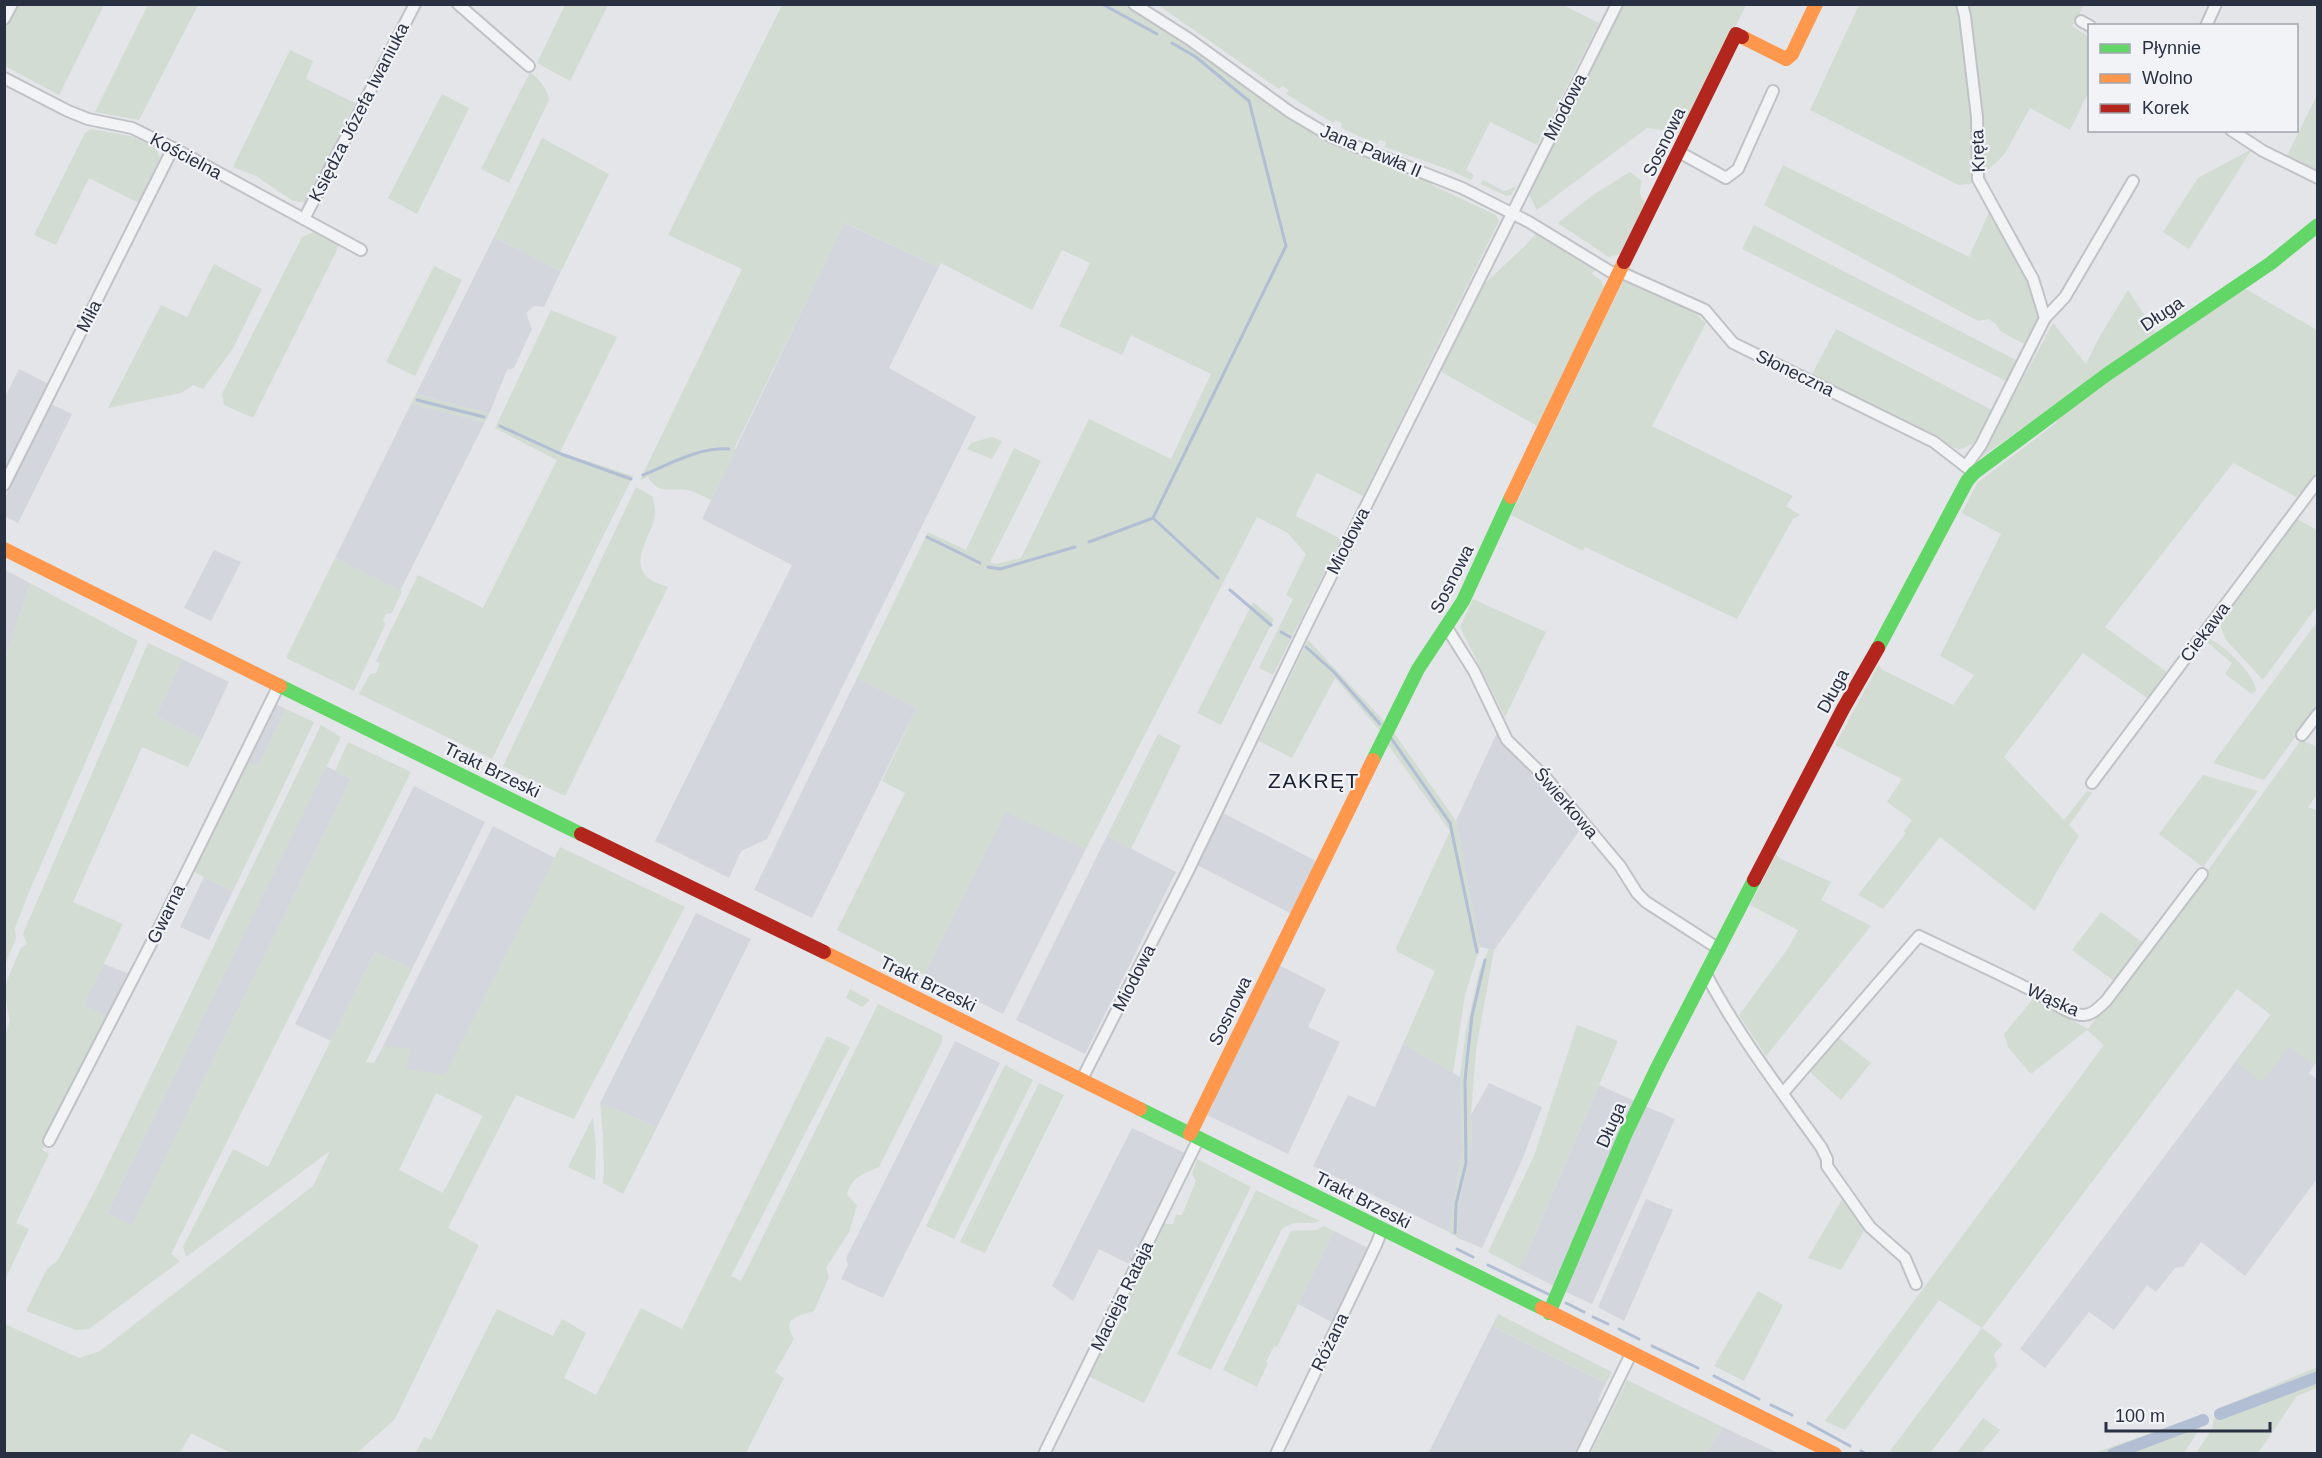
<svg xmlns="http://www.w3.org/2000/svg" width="2322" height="1458" viewBox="0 0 2322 1458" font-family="Helvetica,sans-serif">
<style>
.built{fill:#d3d6dd}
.green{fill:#d2dcd3;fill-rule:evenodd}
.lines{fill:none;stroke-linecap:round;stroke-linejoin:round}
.stream{stroke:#b1bed3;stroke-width:3}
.canal{stroke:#b1bed3;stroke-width:12}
.street-casing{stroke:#c0c2c6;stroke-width:14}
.street{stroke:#f2f3f5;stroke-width:10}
.fast{stroke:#63d668;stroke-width:14}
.slow{stroke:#ff974d;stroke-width:14}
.jam{stroke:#b3261e;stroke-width:14}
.labels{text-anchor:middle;stroke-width:4.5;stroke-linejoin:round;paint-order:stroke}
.street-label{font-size:18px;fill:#293042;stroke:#f1f3f7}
.quarter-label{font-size:21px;letter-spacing:1.5px;fill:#1b2132;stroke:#f1f3f7}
</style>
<rect width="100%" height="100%" fill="#e3e5e8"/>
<g class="built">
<polygon points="844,223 939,267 889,368 976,417 767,839 741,851 729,878 655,841 792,565 702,519"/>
<polygon points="494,237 561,271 544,307 534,306 526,313 532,329 514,368 507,370 489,414 416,394"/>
<polygon points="19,369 49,384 4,474 4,399"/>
<polygon points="51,404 72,414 18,523 5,516 5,498"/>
<polygon points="411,404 485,422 400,591 335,558"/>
<polygon points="214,550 241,562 211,621 184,608"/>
<polygon points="5,570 30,583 5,659"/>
<polygon points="182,659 229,682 202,739 156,716"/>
<polygon points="857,678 917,708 812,918 754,890"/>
<polygon points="273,703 286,709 257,768 244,761"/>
<polygon points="1497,733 1582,827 1494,950 1480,947 1456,821"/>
<polygon points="326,766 351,779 132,1226 107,1213"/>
<polygon points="414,786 485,822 412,969 375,952 331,1041 295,1024"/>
<polygon points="1006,811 1086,849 1003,1014 924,975"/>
<polygon points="1223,813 1318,862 1292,914 1197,865"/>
<polygon points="493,826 555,858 445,1076 405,1069 383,1046"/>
<polygon points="1107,836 1176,872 1085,1054 1016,1020"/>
<polygon points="204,877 233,891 209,940 180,927"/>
<polygon points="696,913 751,939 657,1127 600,1103"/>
<polygon points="2317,953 2317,1060 2309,1073 2315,1078 2317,1076 2317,1179 2245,1276 2201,1242 2183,1267 2175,1268 2156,1292 2147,1285 2114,1330 2089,1312 2045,1368 2020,1349"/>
<polygon points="104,964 130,974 109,1018 83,1005"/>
<polygon points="1277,964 1326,989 1308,1027 1340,1042 1288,1154 1207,1115 1214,1103 1211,1097"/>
<polygon points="955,1041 1000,1063 883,1298 841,1279 848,1265 846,1258"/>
<polygon points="1403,1044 1460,1077 1463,1146 1449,1232 1313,1166 1348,1095 1375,1107"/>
<polygon points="1489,1083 1542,1107 1522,1160 1482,1248 1458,1238 1458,1209 1472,1143 1471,1115"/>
<polygon points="1599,1085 1635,1101 1554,1286 1520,1269"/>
<polygon points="1645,1106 1675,1119 1592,1304 1564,1291"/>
<polygon points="1132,1128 1187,1154 1184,1162 1180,1164 1176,1173 1177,1178 1133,1266 1099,1249 1073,1301 1052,1286"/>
<polygon points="1646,1199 1673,1210 1624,1321 1598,1307"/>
<polygon points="1334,1231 1372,1250 1335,1324 1298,1304"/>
<polygon points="1492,1326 1606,1383 1598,1400 1601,1406 1577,1453 1428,1454"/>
<polygon points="1723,1427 1778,1453 1702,1454 1710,1447"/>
</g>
<g class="green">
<polygon points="1561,4 1599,23 1537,145 1490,122 1466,170 1474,175 1471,180 1447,169 1385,147 1386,142 1380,140 1377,144 1343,129 1341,127 1342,123 1335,120 1333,123 1286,94 1289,90 1282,86 1279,89 1158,5"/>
<polygon points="17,5 104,5 59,95 5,66 4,30"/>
<polygon points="148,5 198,5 139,120 95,112"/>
<polygon points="565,5 608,5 570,81 537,63"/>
<path d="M782 5H1125L1205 57 1288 116 1336 145 1431 181 1432 185 1496 215 1499 221 1363 496 1317 473 1298 510 1296 516 1341 539 1273 675 1259 668 1293 599 1286 595 1306 554 1288 533 1257 517 1086 849 1006 812 924 975 837 930 905 793 882 781 917 708 857 678 928 532 966 550 1014 448 1041 461 990 562 996 564 1021 558 1089 419 1171 459 1211 374 1131 335 1122 355 1059 326 1090 263 1062 250 1032 310 941 263 939 267 845 223 735 447V453L711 500C704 497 696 492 688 490 671 487 659 496 648 477L640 480 742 269 668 235Z"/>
<polygon points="1624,5 1746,5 1683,133 1647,128 1537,210 1529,194"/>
<polygon points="1859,5 2084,5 2072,26 2089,37 2089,91 2070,130 2030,108 2004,155 1989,169 1971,168 1974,182 1970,184 1959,185 1810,110"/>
<polygon points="290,50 313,61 306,79 355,103 306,203 293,201 256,176 233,167"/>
<path d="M530 72C540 80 547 88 549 100L509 183 481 169Z"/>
<polygon points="442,94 469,108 417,214 388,198"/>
<polygon points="2317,95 2317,174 2286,158"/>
<polygon points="91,129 131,136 155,147 160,157 139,203 89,178 56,245 34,235 85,133"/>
<polygon points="542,138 609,174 561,271 494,237"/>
<polygon points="2252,149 2189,249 2163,232 2198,178"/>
<polygon points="1783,165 1969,257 1990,210 2030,287 2038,320 2026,345 2000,331 1996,324 1989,319 1978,321 1764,205"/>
<path d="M1630 172 1642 181C1639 191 1639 196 1646 204L1624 253 1609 257 1558 223 1593 195Z"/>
<polygon points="1483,180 1504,191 1516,187 1511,195 1506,196 1481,184"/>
<polygon points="1754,225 2018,361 2008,382 1742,249"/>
<polygon points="314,232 339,246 253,418 224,405 222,394 302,237"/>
<polygon points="1537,232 1595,269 1592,274 1601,280 1604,289 1539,427 1440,371 1485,283 1525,246"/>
<polygon points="214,264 262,289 232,350 203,389 193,385 181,393 108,408 161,305 187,317"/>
<polygon points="434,266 462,280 415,376 386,362"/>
<polygon points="1623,281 1693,312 1706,323 1652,426 1793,496 1786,506 1800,515 1793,519 1737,619 1585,547 1583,551 1511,515"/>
<polygon points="2244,288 2317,330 2317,472 2298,498 2233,463 2105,627 2167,672 2147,698 2083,653 2004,757 2064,820 2087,791 2092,793 2069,825 2079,836 2057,871 2035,911 1940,837 1883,909 1858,895 1906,833 1904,831 1912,820 1887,802 1902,779 1835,745 1879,664 1881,669 1953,705 1974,675 1940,656 2001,534 1962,513 1977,483 2056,423 2060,414"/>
<polygon points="2128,290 2156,333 1980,458 2053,323 2086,364 2100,336"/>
<polygon points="551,310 617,337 560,452 633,476 492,759 359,694 370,674 376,673 380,664 376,661 418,575 483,608 557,460 495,428"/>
<polygon points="1836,329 1992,410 1974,443 1959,450 1811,376"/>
<polygon points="416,394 489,414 485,422 411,404"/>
<polygon points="992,437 1002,441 992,459 967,449 971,443"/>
<path d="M636 487 652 496C655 504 656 511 654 520 649 539 628 564 651 580 655 583 663 585 668 587L565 796 503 766Z"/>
<polygon points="2297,519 2317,530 2317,606 2263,680 2226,640 2219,623"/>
<polygon points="335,558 402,591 392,613 386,614 383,620 385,625 354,691 286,658"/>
<polygon points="30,583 138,641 29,892 15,928 16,938 5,965 5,659"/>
<polygon points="1473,599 1546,632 1505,717 1460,627"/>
<polygon points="1253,602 1274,619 1221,725 1197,713"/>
<polygon points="2317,622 2317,707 2264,780 2213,763"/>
<path d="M2208 638C2223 644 2254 673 2256 690L2252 694 2225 674 2232 663 2206 641Z"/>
<polygon points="1308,640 1386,723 1382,733 1335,678 1292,758 1259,741"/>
<polygon points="148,643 182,659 156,716 202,739 188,767 142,747 73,902 123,924 84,1005 109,1018 42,1150 49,1154 16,1223 29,1229 5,1280 4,1037 10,1021 5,996 5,985 21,948 27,944 23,934"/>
<polygon points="286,709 314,722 233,891 190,870 244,761 257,767"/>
<polygon points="321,725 341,737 107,1213 132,1225 351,779 335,771 348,742 411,772 171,1254 180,1261 89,1329 76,1330 26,1311 47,1269 58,1260 99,1183"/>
<polygon points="1392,730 1456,821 1480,947 1465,995 1453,1073 1403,1044 1435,971 1398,952 1396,948 1450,831 1386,742"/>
<polygon points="1158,734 1181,746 1131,849 1107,836"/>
<polygon points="2301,740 2317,747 2317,798 2315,797 2308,807 2318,811 2318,1060 2314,1065 2289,1047 2262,1082 2236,1062 2271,1015 2237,989 1982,1328 2003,1344 1994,1354 1997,1366 1930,1453 1895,1453 1890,1451 1982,1328 1939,1300 1845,1430 1825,1421 2104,1045 2087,1030 2031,1074 2008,1047 2004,1034 2033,999 2088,1029 2214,862"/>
<polygon points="2203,775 2258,791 2203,867 2159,834"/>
<path d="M560 847 685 907 574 1119 516 1095 448 1228 479 1245 395 1419 357 1453H231L191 1433 180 1453H5V1324L79 1358 100 1351 313 1186 330 1151 186 1257 183 1247 233 1149 268 1167 375 952 412 969 366 1062 374 1063 383 1046 412 1049 406 1069 445 1075ZM436 1093 483 1116 443 1193 399 1170Z"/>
<polygon points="1776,854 1779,858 1831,882 1821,900 1871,926 1766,1056 1739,1015 1789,947 1798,930 1750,905"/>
<polygon points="2101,912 2142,942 2114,981 2072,950"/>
<polygon points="1489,949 1494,950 1476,1050 1471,1115 1472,1143 1458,1209 1458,1238 1449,1232 1463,1146 1460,1077 1466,1031 1479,972"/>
<polygon points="850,989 870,1000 862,1007 846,998"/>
<path d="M878 1004 942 1035V1042L879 1167C863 1174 851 1177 847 1195L857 1205 849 1232 826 1268 829 1277 814 1311C798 1316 781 1318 794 1339L775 1372 784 1378 746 1453H416L424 1437 431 1440 497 1309 553 1336 562 1319 586 1333 564 1378 596 1395 641 1308 682 1329 827 1036 850 1047 731 1276 741 1281Z"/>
<polygon points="1577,1025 1618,1041 1520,1269 1488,1252 1534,1156"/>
<polygon points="1839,1038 1871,1063 1841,1100 1810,1072"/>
<polygon points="1005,1065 1033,1080 954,1239 926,1226"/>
<polygon points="1039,1083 1064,1095 985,1253 960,1242"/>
<polygon points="600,1103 657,1127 623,1194 603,1183 604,1172 603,1134"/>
<polygon points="593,1117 596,1149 595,1180 568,1167"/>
<polygon points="1197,1159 1251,1187 1144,1403 1086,1375 1098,1352 1106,1350 1130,1301 1128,1293 1161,1224 1173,1224 1176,1215 1182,1215 1196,1181 1192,1174"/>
<path d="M1256 1190 1320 1221C1306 1227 1299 1217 1282 1229L1211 1370 1177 1354Z"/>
<polygon points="1844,1196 1865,1229 1841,1270 1808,1258"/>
<polygon points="1324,1226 1334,1231 1277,1347 1274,1346 1266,1362 1268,1363 1257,1387 1223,1370 1291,1231 1316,1230"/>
<polygon points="1758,1291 1783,1305 1744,1381 1714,1366"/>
<polygon points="1498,1314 1612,1372 1606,1383 1492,1326"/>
<polygon points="2317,1367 2317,1388 2297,1396 2258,1453 2196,1453 2212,1429 2216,1410"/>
<polygon points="1627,1380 1723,1427 1710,1447 1702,1453 1591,1453"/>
<polygon points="2205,1414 2200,1428 2184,1453 2094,1453"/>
<polygon points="1983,1418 2000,1430 1981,1453 1957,1453"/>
</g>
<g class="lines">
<g class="stream">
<polyline points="1102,4 1157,34"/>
<polyline points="1172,43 1196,57 1249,101 1286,246 1153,518 1218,578"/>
<polyline points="417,400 484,417"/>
<polyline points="500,426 561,454 631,479"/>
<path d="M643 475C670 464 699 447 729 449"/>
<polyline points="927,537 980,563"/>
<polyline points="1089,542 1153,518"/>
<polyline points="988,567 1000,569 1075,547"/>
<polyline points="1230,590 1271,625"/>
<polyline points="1281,632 1290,637"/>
<polyline points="1306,647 1334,672 1380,724"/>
<polyline points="1391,738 1450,823 1477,952"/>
<polyline points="1455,1233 1456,1204 1466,1163 1465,1081 1467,1060 1472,1016 1485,960"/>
<polyline points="1457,1249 1473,1257"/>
<polyline points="1488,1265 1548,1294"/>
<polyline points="1566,1303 1584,1312"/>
<polyline points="1593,1317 1608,1324"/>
<polyline points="1619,1329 1639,1339"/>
<polyline points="1652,1346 1698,1368"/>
<polyline points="1714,1376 1759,1399"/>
<polyline points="1771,1405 1792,1415"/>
<polyline points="1808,1423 1850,1446"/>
<polyline points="1861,1451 1866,1454"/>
</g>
<g class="canal">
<polyline points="2220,1414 2318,1377"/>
<polyline points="2113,1454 2203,1420"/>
</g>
<g class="street-casing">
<g id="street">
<polyline points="458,4 529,66"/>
<polyline points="1134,4 1189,39 1290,112 1332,137 1462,188 1529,222 1611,272 1620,272 1705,310 1733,343 1934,442 1974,473"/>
<polyline points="1962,4 1965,16 1977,117 1978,179 2033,279 2045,318 1981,445 1966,466"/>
<polyline points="4,19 12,4"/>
<polyline points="2081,21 2090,26"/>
<polyline points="2206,26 2216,4"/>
<polyline points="4,78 68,111 88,119 132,128 173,148 361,250"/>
<polyline points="2231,130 2263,151 2318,178"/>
<polyline points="1679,152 1726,178 1738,169 1773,91"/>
<polyline points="304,219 415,4"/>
<polyline points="2045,318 2065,297 2133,181"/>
<polyline points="4,485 173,148"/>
<polyline points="1447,628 1474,671 1507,740 1546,778 1620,866 1637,893 1646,902 1719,949"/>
<polyline points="2302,735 2318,714"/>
<polyline points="2092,783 2318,481"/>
<path d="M1706 974C1738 1035 1781 1091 1821 1147L1827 1159V1166L1870 1227 1905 1258 1916 1284"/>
<polyline points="1082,1079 1187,873 1310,618 1617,4"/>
<path d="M1783 1093 1919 936C1958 955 1998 973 2037 993 2050 1000 2068 1015 2083 1015 2093 1015 2099 1007 2106 1001L2202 874"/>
<polyline points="49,1141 155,936 279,685"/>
<polyline points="1044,1454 1199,1138"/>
<polyline points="1276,1454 1376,1245 1382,1230"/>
<polyline points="1582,1454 1631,1354"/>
</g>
</g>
<use href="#street" class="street"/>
<g class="fast">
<polyline points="1878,648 1967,481 1974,473 2106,375 2271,263 2318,225"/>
<polyline points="280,686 581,834"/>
<polyline points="1373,760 1418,669 1463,601 1511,497"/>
<polyline points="1140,1109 1542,1308"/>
<polyline points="1549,1313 1625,1135 1657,1068 1754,880"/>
</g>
<g class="slow">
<polyline points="1742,37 1786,59 1792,54 1816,4"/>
<polyline points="1511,497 1624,262"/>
<polyline points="4,549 280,686"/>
<polyline points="824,952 1140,1109"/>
<polyline points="1190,1134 1373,760"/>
<polyline points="1542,1308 1835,1454"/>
</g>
<g class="jam">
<polyline points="1624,262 1736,34 1742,37"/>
<polyline points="581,834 824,952"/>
<polyline points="1754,880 1843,709 1878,648"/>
</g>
</g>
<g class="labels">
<g class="street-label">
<text transform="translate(1565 107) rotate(-63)" y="6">Miodowa</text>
<text transform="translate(359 112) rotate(-63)" y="6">Księdza Józefa Iwaniuka</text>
<text transform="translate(1664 142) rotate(-64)" y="6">Sosnowa</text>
<text transform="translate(1371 151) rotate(23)" y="6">Jana Pawła II</text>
<text transform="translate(1978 151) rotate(-92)" y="6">Kręta</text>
<text transform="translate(186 156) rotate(28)" y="6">Kościelna</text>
<text transform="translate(2162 314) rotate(-34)" y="6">Długa</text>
<text transform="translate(89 316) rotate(-63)" y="6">Miła</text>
<text transform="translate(1795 373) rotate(26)" y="6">Słoneczna</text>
<text transform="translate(1348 541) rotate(-63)" y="6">Miodowa</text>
<text transform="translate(1452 579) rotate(-63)" y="6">Sosnowa</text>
<text transform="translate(2205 632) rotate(-53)" y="6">Ciekawa</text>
<text transform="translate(1833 691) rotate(-62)" y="6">Długa</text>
<text transform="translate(492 770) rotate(26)" y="6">Trakt Brzeski</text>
<text transform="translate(1566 803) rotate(49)" y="6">Świerkowa</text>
<text transform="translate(166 914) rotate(-64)" y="6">Gwarna</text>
<text transform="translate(1134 978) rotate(-63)" y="6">Miodowa</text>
<text transform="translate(928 984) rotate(26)" y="6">Trakt Brzeski</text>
<text transform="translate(2053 1000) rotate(24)" y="6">Wąska</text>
<text transform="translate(1230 1011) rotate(-64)" y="6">Sosnowa</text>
<text transform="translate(1611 1125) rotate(-66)" y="6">Długa</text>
<text transform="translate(1363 1200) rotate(27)" y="6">Trakt Brzeski</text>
<text transform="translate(1122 1296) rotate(-64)" y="6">Macieja Rataja</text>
<text transform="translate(1330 1342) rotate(-64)" y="6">Różana</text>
</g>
<g class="quarter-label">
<text x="1314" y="788">ZAKRĘT</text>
</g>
</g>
<rect width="2322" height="1458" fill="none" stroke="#293042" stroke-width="12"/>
<rect x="2088" y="24" width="210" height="108" fill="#f1f3f7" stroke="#a1a5af" stroke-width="1.5"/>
<rect x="2100" y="44" width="30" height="9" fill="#63d668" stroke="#a1a5af" stroke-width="1.5"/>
<text x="2142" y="54" font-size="18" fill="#293042">Płynnie</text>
<rect x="2100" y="74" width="30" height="9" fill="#ff974d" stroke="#a1a5af" stroke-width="1.5"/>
<text x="2142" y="84" font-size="18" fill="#293042">Wolno</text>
<rect x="2100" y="104" width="30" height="9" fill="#b3261e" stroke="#a1a5af" stroke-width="1.5"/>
<text x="2142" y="114" font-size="18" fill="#293042">Korek</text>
<path d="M2106 1422v9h164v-9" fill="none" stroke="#293042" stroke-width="3"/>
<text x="2115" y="1422" font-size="18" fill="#293042" stroke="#f1f3f7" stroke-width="4.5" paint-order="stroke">100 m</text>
</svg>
